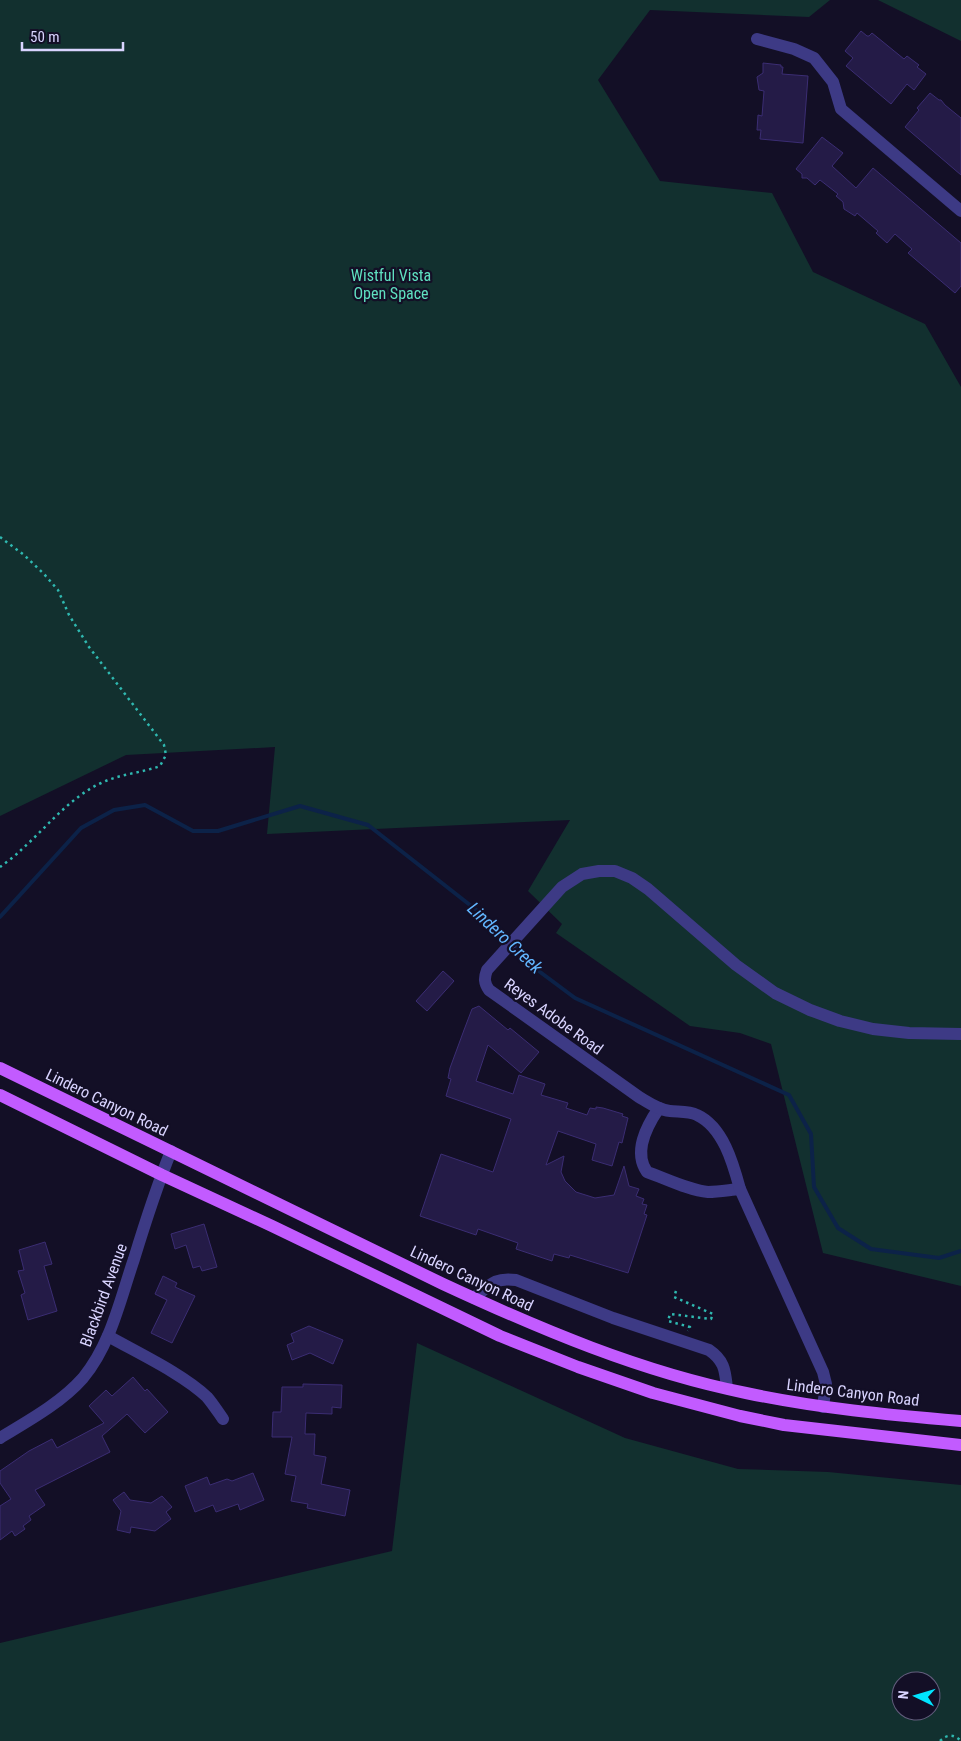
<svg xmlns="http://www.w3.org/2000/svg" width="961" height="1741" viewBox="0 0 961 1741" font-family="'Roboto Condensed',sans-serif">
<style>
.green{fill:#12302f;fill-rule:evenodd}
.lines{fill:none;stroke-linecap:round;stroke-linejoin:round}
.stream{stroke:#0c2248;stroke-width:4}
.building{fill:#241b47;stroke:#3b2d73}
.path{stroke:#2fb8b0;stroke-width:2.5;stroke-dasharray:2.5 4;stroke-linecap:butt}
.minor{stroke:#3d3a85;stroke-width:12}
.major{stroke:#c25bff;stroke-width:12}
.labels{text-anchor:middle;stroke-width:4.5;stroke-linejoin:round;paint-order:stroke}
.park-label{font-size:16px;fill:#5fe0c0;stroke:#130f26}
.street-label{font-size:16px;fill:#d9d4ff;stroke:#130f26}
.water-label{font-size:18px;font-style:italic;fill:#62b6ff;stroke:#130f26}
</style>
<rect width="100%" height="100%" fill="#130f26"/>
<g class="green">
<polygon points="0,0 830,0 809,17 650,10 598,80 660,181 772,193 813,272 925,324 961,387 961,1286 823,1253 771,1044 740,1033 690,1026 556,933 562,924 528,891 570,820 267,834 275,747 126,755 0,816"/>
<polygon points="878,0 961,0 961,41"/>
<path d="M417 1343 625 1438 738 1469 828 1472 961 1485V1741H0V1643L392 1551ZM901 1681H931V1711H901Z"/>
</g>
<g class="lines">
<polyline class="stream" points="0,917 81,828 114,810 145,805 193,831 218,831 300,806 368,825 498,927 528,963 575,998 789,1095 811,1134 814,1187 838,1228 871,1249 939,1258 961,1251"/>
</g>
<g class="building">
<polygon points="861,31 867,36 869,36 872,33 904,59 907,56 919,65 917,67 926,74 914,90 907,84 891,104 846,66 853,58 845,51"/>
<polygon points="763,63 781,65 781,67 783,67 782,74 808,76 803,143 760,139 761,130 757,130 758,115 762,116 764,91 759,90 757,77 763,73"/>
<polygon points="930,93 939,100 941,100 945,105 961,118 961,175 905,127 919,110 917,108"/>
<polygon points="822,137 843,153 832,166 856,188 873,168 961,243 961,286 955,293 908,253 912,249 895,234 887,243 876,233 878,231 857,213 855,216 844,209 843,202 836,196 838,194 820,180 815,185 807,178 802,178 802,174 796,169"/>
<polygon points="443,971 454,981 427,1011 416,1001"/>
<polygon points="479,1006 508,1030 510,1028 539,1052 521,1073 488,1045 476,1081 513,1094 519,1075 545,1084 541,1095 568,1103 566,1108 587,1115 590,1108 596,1109 596,1107 603,1108 623,1114 622,1116 628,1118 622,1143 619,1142 612,1166 592,1160 596,1144 558,1131 546,1165 564,1156 561,1172 565,1181 576,1192 595,1198 614,1195 624,1166 629,1186 639,1189 636,1196 644,1199 642,1204 647,1205 644,1214 647,1215 628,1273 570,1255 569,1258 554,1254 552,1261 516,1249 518,1243 478,1229 476,1235 420,1216 441,1154 493,1172 511,1119 446,1096 451,1079 448,1078 450,1068 464,1030 472,1009"/>
<polygon points="204,1224 217,1267 202,1271 200,1266 193,1268 186,1245 175,1249 171,1234"/>
<polygon points="45,1242 52,1264 44,1266 57,1311 28,1320 21,1295 25,1293 18,1271 24,1270 19,1250"/>
<polygon points="163,1276 177,1283 175,1287 195,1296 172,1343 151,1333 167,1300 155,1294"/>
<polygon points="309,1326 343,1340 333,1364 310,1353 292,1360 287,1345 294,1342 291,1334"/>
<polygon points="133,1377 145,1391 147,1389 168,1412 145,1433 127,1414 102,1436 110,1452 35,1490 45,1505 29,1516 31,1520 23,1526 25,1529 15,1536 12,1531 0,1540 0,1506 11,1499 0,1483 0,1471 29,1451 52,1439 57,1448 104,1423 89,1406 106,1390 112,1396"/>
<polygon points="303,1384 342,1385 341,1408 332,1407 332,1414 306,1413 305,1434 315,1434 314,1455 326,1457 321,1484 350,1490 345,1516 307,1508 308,1504 291,1501 296,1476 285,1474 292,1437 272,1437 273,1412 281,1412 282,1387 303,1387"/>
<polygon points="253,1473 264,1500 240,1510 238,1504 216,1512 213,1505 195,1512 185,1486 207,1477 210,1485 227,1479 232,1481"/>
<polygon points="124,1492 130,1500 151,1503 162,1496 172,1507 166,1512 171,1519 155,1531 131,1527 130,1533 117,1530 121,1511 113,1500"/>
</g>
<g class="lines">
<g class="path">
<path d="M0 537 24 555 44 574 58 590 69 615 89 647 164 745 166 755 160 766C141 773 120 774 101 783 69 798 47 827 21 850 15 856 7 862 0 867"/>
<polyline points="676,1291 674,1297 713,1314 711,1319 670,1314 668,1321 690,1327 688,1331"/>
<path d="M940 1741C947 1734 954 1734 961 1741"/>
</g>
<g class="minor">
<polyline points="757,39 794,49 814,58 833,82 841,109 961,211"/>
<path d="M659 1108C646 1127 633 1152 647 1172 667 1179 688 1190 708 1192 719 1192 729 1190 740 1189"/>
<path d="M474 1298C490 1285 494 1277 516 1280L613 1318 709 1350C725 1361 725 1371 727 1388"/>
<path d="M108 1336C138 1353 183 1374 207 1397 213 1404 218 1412 223 1419"/>
<path d="M823 1407 826 1384 823 1372 740 1189C733 1163 723 1127 697 1115 689 1111 678 1112 670 1111 659 1110 649 1103 639 1097L489 990C484 983 484 978 487 970L562 887 582 874 599 871H615L632 878 648 889 736 965 775 993 810 1010 840 1021 873 1029 909 1033 961 1034"/>
<path d="M0 1438C28 1421 61 1403 83 1378 111 1344 120 1300 134 1259 145 1223 157 1186 171 1151"/>
</g>
<g class="major">
<path d="M0 1068 443 1284C540 1329 641 1372 746 1393 817 1408 889 1415 961 1421"/>
<polyline points="0,1095 162,1175 272,1226 500,1336 578,1367 653,1393 740,1416 784,1425 961,1445"/>
</g>
</g>
<g class="labels">
<g class="park-label">
<text x="391" y="281">Wistful Vista<tspan x="391" dy="18">Open Space</tspan></text>
</g>
<g class="street-label">
<text transform="translate(554 1016) rotate(36)" y="6">Reyes Adobe Road</text>
<text transform="translate(107 1102) rotate(26)" y="6">Lindero Canyon Road</text>
<text transform="translate(472 1278) rotate(25)" y="6">Lindero Canyon Road</text>
<text transform="translate(103 1295) rotate(-70)" y="6">Blackbird Avenue</text>
<text transform="translate(853 1392) rotate(7)" y="6">Lindero Canyon Road</text>
</g>
<g class="water-label">
<text transform="translate(505 938) rotate(43)" y="6">Lindero Creek</text>
</g>
</g>
<g transform="translate(916 1696) rotate(275)"><circle r="24" fill="#130f26" stroke="#625e7d"/>
<path d="M0-4L9 19L0 12L-9 19Z" fill="#00e5ff"/>
<text y="-8" font-size="14" font-weight="bold" text-anchor="middle" fill="#d9d4ff">N</text>
</g>
<path d="M22 42v8h101v-8" fill="none" stroke="#d9d4ff" stroke-width="2.5"/>
<text x="30" y="42" font-size="15" fill="#d9d4ff" stroke="#130f26" stroke-width="4" paint-order="stroke">50 m</text>
</svg>
